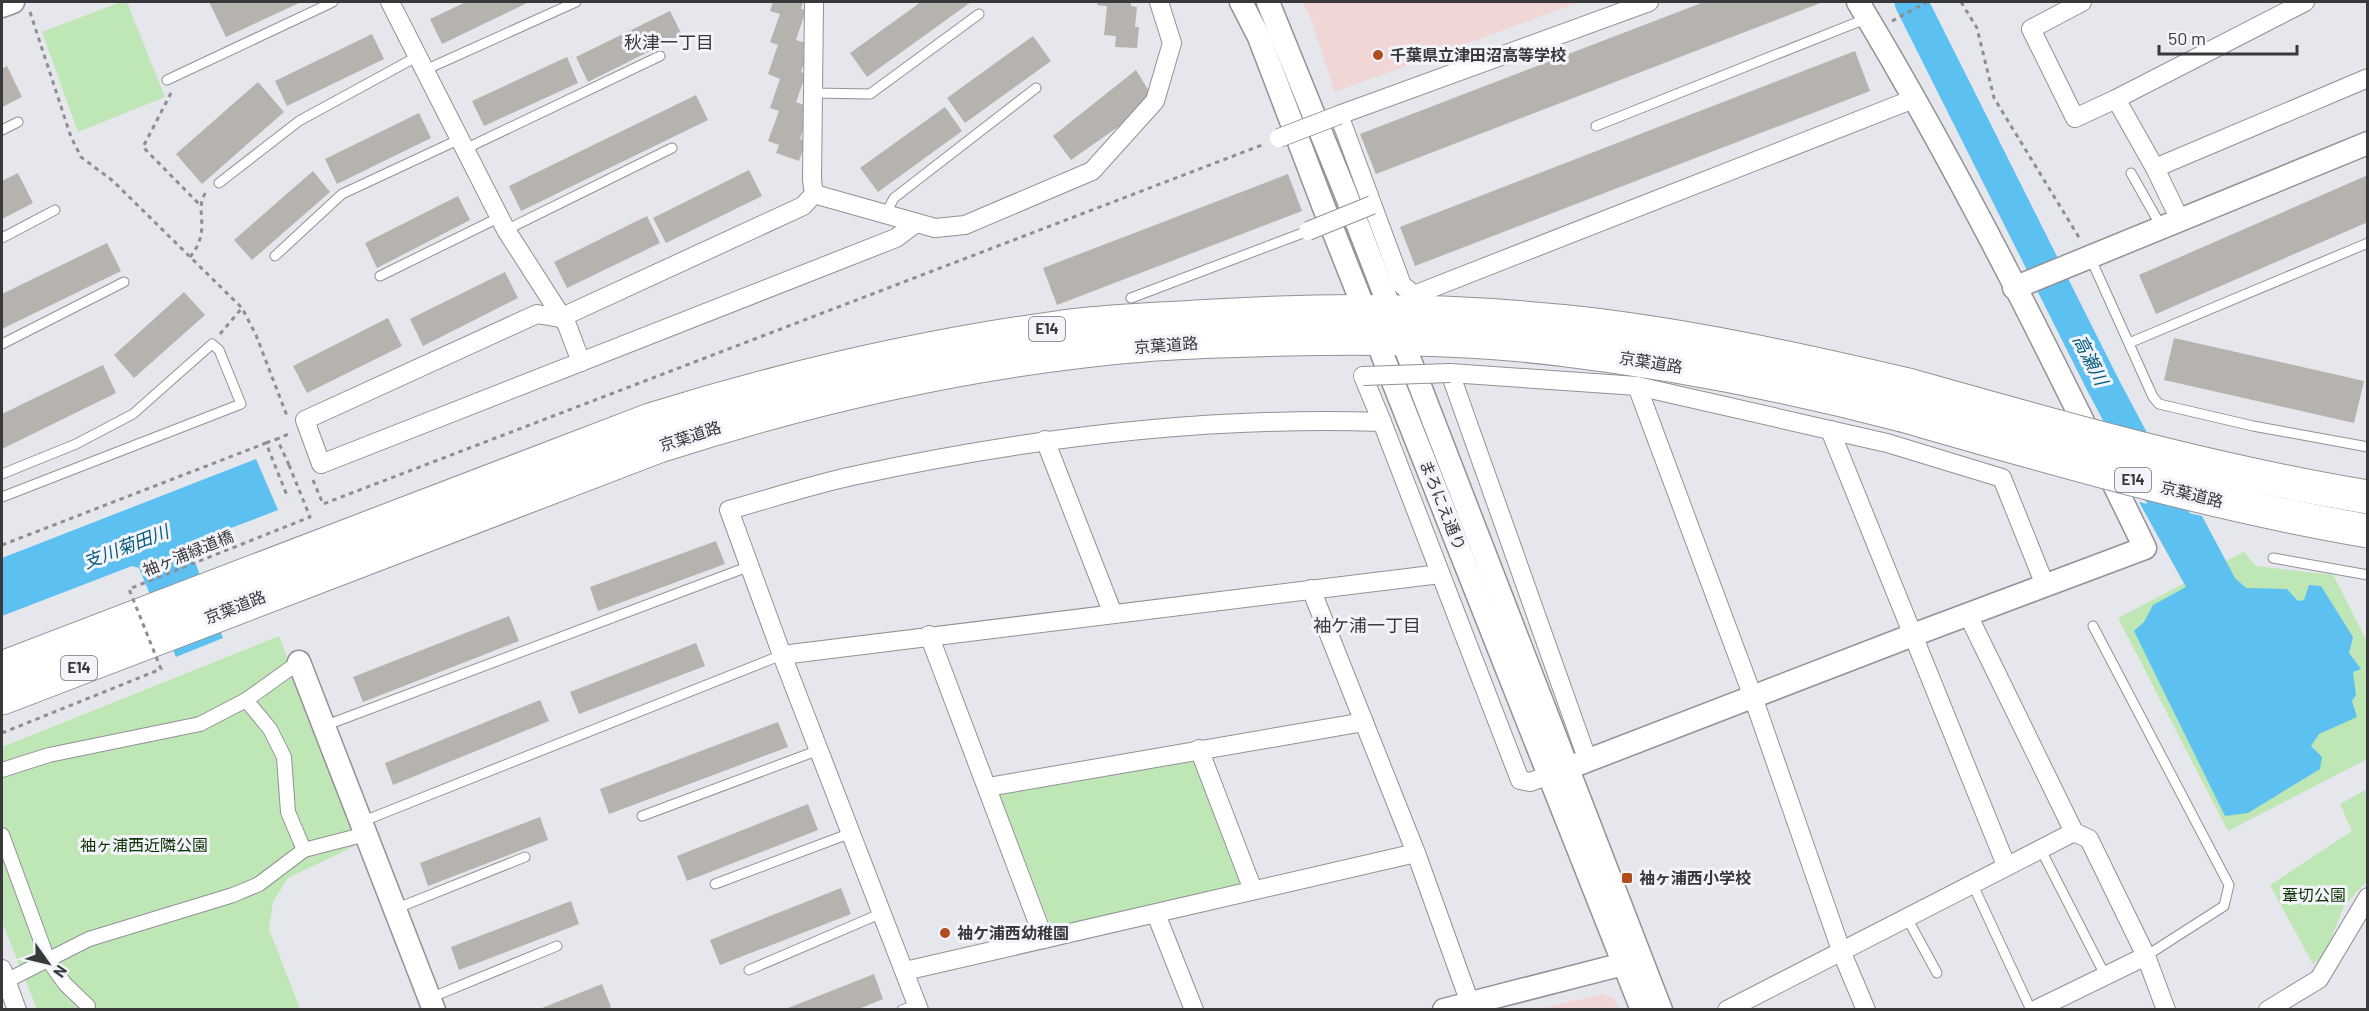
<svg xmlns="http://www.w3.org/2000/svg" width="2369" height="1011" viewBox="0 0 2369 1011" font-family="Barlow,'Noto Sans JP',sans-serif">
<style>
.education{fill:#f1d6d6}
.green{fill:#bfe6b5}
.water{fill:#5cc1f0}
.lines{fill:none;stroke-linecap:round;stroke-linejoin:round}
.river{stroke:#5cc1f0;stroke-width:33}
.building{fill:#b6b2ad}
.service-casing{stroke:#919297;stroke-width:11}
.pedestrian-casing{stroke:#919297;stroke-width:16}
.minor-casing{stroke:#919297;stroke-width:20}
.tertiary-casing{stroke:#919297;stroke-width:25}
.motorway-casing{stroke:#919297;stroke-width:35}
.path{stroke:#8e8e93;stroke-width:3;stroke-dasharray:4.5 4.5;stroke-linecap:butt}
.service{stroke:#fff;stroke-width:9}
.pedestrian{stroke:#fff;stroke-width:14}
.minor{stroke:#fff;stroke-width:18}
.tertiary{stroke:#fff;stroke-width:22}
.motorway{stroke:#fff;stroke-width:33}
.minor-bridge-casing{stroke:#919297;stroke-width:20;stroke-linecap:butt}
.motorway-bridge-casing{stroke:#919297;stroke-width:35;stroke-linecap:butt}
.path-bridge{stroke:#8e8e93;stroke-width:3;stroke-dasharray:4.5 4.5;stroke-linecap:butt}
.minor-bridge{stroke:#fff;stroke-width:18}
.motorway-bridge{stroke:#fff;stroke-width:33}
.poi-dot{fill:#b14c1f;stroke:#f3f4fa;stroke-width:2}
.labels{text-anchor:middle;stroke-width:6;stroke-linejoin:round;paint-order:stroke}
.shield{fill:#f3f4fa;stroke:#717174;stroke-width:1.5}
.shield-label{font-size:15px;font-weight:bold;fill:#39393b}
.poi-label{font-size:16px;font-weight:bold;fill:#39393b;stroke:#f3f4fa;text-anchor:start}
.street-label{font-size:16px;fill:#39393b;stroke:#f3f4fa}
.park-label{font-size:16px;fill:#0d3201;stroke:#f3f4fa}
.neighbourhood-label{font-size:18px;fill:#39393b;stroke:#f3f4fa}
.water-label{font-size:18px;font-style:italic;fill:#055c7b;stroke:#f3f4fa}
</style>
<rect width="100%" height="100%" fill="#e6e6ed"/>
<g class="education">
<polygon points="1302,2 1580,2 1335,92 1311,19"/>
<polygon points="1604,994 1615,1000 1619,1009 1538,1009"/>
</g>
<g class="green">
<polygon points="121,2 127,2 165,97 78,132 42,32"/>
<polygon points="2244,552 2256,566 2333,575 2367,641 2367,759 2228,831 2118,618"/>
<polygon points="279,636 359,844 288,878 273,902 269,929 300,1009 37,1009 2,922 2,747"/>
<polygon points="1196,757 1244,885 1052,930 998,791"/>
<polygon points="2367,789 2367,881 2344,906 2325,954 2313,964 2270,885 2352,831 2340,804"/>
</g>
<g class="water">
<polygon points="256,459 278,510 194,542 190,548 223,638 176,657 139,568 132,566 2,616 2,558"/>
<polygon points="2139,502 2202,516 2235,578 2246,588 2287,589 2298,601 2304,600 2309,585 2321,586 2353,637 2349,653 2361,669 2353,672 2356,695 2352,701 2357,717 2319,734 2311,746 2322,757 2320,769 2248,813 2225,816 2134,631 2144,622 2153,605 2186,587"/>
</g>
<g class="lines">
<polyline class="river" points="1911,2 2103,385 2190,549"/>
</g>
<g class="building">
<polygon points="209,2 301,2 226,37"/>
<polygon points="466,2 529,2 442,44 430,19"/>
<polygon points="773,2 803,2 801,9 806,10 796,40 806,43 803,51 807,53 801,72 806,74 796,102 806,106 802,117 807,119 800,139 806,141 799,161 776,153 779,145 768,141 779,111 770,108 780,79 768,74 778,45 770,42 780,14 770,11"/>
<polygon points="921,2 971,2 867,77 850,53"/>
<polygon points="1098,2 1131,2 1131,6 1137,7 1135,27 1139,27 1137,48 1115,47 1116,36 1104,35 1107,6 1097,5"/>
<polygon points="1704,2 1823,2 1376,174 1360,134"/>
<polygon points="670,11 682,35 588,82 576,57"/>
<polygon points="372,34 384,59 287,106 275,81"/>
<polygon points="1033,36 1051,61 965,123 947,98"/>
<polygon points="1855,51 1870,91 1415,266 1400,227"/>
<polygon points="567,57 578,83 484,126 472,101"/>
<polygon points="7,66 22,97 2,107 2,69"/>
<polygon points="1136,70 1155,101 1071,160 1053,136"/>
<polygon points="258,82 284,112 202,184 176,154"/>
<polygon points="696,95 708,120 521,211 509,186"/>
<polygon points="945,107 962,131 878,192 860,168"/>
<polygon points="419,113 431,138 337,184 325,159"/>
<polygon points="749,170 762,196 666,243 653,218"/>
<polygon points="313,171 330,192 252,260 234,240"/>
<polygon points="18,173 33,203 2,219 2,181"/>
<polygon points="1288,174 1302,211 1057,305 1043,268"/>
<polygon points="2368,175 2368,222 2156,314 2139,275"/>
<polygon points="458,196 470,220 377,268 365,243"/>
<polygon points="647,216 660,243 567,288 554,262"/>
<polygon points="107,243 121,271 2,329 2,294"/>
<polygon points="505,272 518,298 423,346 410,319"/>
<polygon points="184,292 205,315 134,378 114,355"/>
<polygon points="388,318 402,346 307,393 293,366"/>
<polygon points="2174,338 2364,381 2354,423 2164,380"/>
<polygon points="103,365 116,393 2,449 2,414"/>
<polygon points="716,541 725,564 598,611 590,587"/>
<polygon points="509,616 519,641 363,702 353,677"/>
<polygon points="696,643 705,666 579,714 570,692"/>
<polygon points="540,700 549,721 393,785 385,763"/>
<polygon points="778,722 788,747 609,814 600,789"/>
<polygon points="808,804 818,830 687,881 677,856"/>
<polygon points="540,817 548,840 428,886 420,863"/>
<polygon points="841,888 851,914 720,965 710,940"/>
<polygon points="571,901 579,924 459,970 451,947"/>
<polygon points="874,974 883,999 856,1010 783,1010"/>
<polygon points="602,984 611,1007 605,1010 537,1010"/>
</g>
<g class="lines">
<g class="service-casing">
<g id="service">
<polyline points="425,70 576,2"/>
<polyline points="167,80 333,2"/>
<polyline points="813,93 870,94 979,14"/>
<polyline points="1596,126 1868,18"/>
<polyline points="2,130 18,122"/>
<polyline points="465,149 660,56"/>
<polyline points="2131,173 2162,228"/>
<polyline points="219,183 299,121 418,56"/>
<polyline points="886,213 894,198 1036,88"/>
<polyline points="506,230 672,148"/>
<polyline points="2,238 55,210"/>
<polyline points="275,256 342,194 460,139"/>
<polyline points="2090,257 2153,397 2159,404 2253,426 2368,447"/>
<polyline points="380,276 500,217"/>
<polyline points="1131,298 1308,231"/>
<polyline points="2129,343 2368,243"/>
<polyline points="2,344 124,282"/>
<polyline points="2,474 76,444 133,414 212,344 219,350 241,404 2,497"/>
<polyline points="2273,558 2368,575"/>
<polyline points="2093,626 2229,885 2224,906 2146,956"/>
<polyline points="324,726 750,566"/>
<polyline points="642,816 819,750"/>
<polyline points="361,822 782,655"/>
<polyline points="2040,848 2105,975"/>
<polyline points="1972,883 2031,1010"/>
<polyline points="715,884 851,833"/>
<polyline points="395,909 525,857"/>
<polyline points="1907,918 1937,973"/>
<polyline points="749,970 882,913"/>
<polyline points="430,998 557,946"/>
<polyline points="902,1010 917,1004"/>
</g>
</g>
<g class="pedestrian-casing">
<g id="pedestrian">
<polyline points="246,700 270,729 284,757 288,812 304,850"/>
<polyline points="2,770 49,755 200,724 246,700 299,662"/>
<polyline points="2,835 48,960 65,984 88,1006"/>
<polyline points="6,981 89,939 233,895 259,884 304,850 366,834"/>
</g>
</g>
<g class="minor-casing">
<g id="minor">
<polyline points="390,2 506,230 567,325 581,362"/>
<polyline points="814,2 812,180 814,194 803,206 560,318 537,314 305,420 321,464 896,238 916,223"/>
<polyline points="1649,2 1339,115 1402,285 1414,295 1916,98"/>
<polyline points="2082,2 2031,29 2075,118 2116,99 2305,2"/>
<polyline points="2116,99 2155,168 2180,220"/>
<polyline points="2155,168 2368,78"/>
<polyline points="814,194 935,228 965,225 1092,171 1155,101 1172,43 1159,2"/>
<polyline points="1363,376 1382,422"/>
<polyline points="1637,386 1753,697 1842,953 1866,1010"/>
<polyline points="1830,430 2006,865"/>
<polyline points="1045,440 1113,614"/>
<polyline points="1311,589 1416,853 1470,1003"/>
<polyline points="1968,615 2074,832 2089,839 2146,956 2166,1010"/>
<polyline points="929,635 1044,939"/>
<polyline points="782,655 1440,574"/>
<polyline points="1199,749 1253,890"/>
<polyline points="1588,761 1450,373 1637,386 1887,443 2002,478 2045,585"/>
<polyline points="988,787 1364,722"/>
<polyline points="1156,914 1194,1010"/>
<polyline points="2,969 17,1010"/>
<polyline points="905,971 1416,853"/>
<path d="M919 1010 782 655 729 510C772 498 814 484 857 475 1029 438 1205 416 1382 422L1520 780 1530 782 1550 775"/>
<polyline points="1727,1010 2074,832"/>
<polyline points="2035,1010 2146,956"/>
<polyline points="2268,1010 2319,979 2368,897"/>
</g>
</g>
<g class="tertiary-casing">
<g id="tertiary">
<polyline points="1241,2 1259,37 1323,205 1642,1010"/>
<polyline points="1268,2 1345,192 1661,1010"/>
<polyline points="2,6 13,2"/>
<polyline points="2014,288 2368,143"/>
<polyline points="299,662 434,1010"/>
<path d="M1550 775 1913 635 2145 548C2055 363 1964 178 1858 2"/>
<polyline points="1444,1010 1639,960"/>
</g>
</g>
<g class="motorway-casing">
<g id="motorway">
<path d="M2 668 650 420C782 379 918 347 1056 328 1102 321 1150 320 1196 317 1320 309 1444 309 1568 322 1682 334 1796 359 1908 385"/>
<path d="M2 698 659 446C820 394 987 357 1155 344 1199 341 1244 340 1288 339 1380 337 1475 338 1566 350 1680 364 1791 386 1902 415"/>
</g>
</g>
<g class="path">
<polyline points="1961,2 1977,28 1994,98 2080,239"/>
<polyline points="30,12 71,137 81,157 113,181 242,308 256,335 287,416"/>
<polyline points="1892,21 1927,2"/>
<polyline points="171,93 143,147 200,205"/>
<path d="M190 257C214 228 191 208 208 190"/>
<polyline points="220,334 242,308"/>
<polyline points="266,443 277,439"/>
<polyline points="289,465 277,439 291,433"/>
<polyline points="313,480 323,504 1262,145"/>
<polyline points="2,545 266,443 288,498"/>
</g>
<use href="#service" class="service"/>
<use href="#pedestrian" class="pedestrian"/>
<use href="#minor" class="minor"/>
<use href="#tertiary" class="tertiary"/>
<use href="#motorway" class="motorway"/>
<g class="minor-bridge-casing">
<g id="minor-bridge">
<polyline points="1279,138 1339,115"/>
<polyline points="1308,231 1372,205"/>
<polyline points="1363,376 1450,373"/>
</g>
</g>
<g class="motorway-bridge-casing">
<g id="motorway-bridge">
<path d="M1908 385C2060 428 2211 471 2368 497"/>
<path d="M1902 415C2056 459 2210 504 2368 531"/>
</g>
</g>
<polyline class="path-bridge" points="2,733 161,669 129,589 310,517 289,465"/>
<use href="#minor-bridge" class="minor-bridge"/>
<use href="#motorway-bridge" class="motorway-bridge"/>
</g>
<g class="poi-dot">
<circle cx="1378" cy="55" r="6"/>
<rect x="1621" y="872" width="12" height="12" rx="3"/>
<circle cx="945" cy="933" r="6"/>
</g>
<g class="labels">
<g class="shield">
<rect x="1029" y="317" width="36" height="24" rx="4.5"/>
<rect x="2115" y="468" width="36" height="24" rx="4.5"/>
<rect x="61" y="656" width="36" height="24" rx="4.5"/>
</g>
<g class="shield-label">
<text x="1047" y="334">E14</text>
<text x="2133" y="485">E14</text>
<text x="79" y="673">E14</text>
</g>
<g class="poi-label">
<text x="1390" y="61">千葉県立津田沼高等学校</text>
<text x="1639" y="884">袖ヶ浦西小学校</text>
<text x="957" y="939">袖ケ浦西幼稚園</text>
</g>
<g class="street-label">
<text transform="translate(1166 345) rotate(-4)" y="6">京葉道路</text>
<text transform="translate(1651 362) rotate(9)" y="6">京葉道路</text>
<text transform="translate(690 436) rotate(-18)" y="6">京葉道路</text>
<text transform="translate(2192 494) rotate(14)" y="6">京葉道路</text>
<text transform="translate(1443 505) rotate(68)" y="6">まろにえ通り</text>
<text transform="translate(188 553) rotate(-22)" y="6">袖ヶ浦緑道橋</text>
<text transform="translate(235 607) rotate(-21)" y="6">京葉道路</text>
</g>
<g class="park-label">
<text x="144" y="851">袖ヶ浦西近隣公園</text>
<text x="2314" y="901">葦切公園</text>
</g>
<g class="neighbourhood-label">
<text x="669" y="49">秋津一丁目</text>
<text x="1367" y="632">袖ケ浦一丁目</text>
</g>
<g class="water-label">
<text transform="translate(2090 360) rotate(63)" y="6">高瀬川</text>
<text transform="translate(126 547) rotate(-21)" y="6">支川菊田川</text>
</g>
</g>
<rect width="2369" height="1011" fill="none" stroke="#39393b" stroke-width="6"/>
<g transform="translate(48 963) rotate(124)" stroke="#f3f4fa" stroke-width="4.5" paint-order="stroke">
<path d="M0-4.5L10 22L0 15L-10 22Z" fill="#39393b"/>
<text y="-9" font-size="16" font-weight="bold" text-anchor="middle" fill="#39393b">N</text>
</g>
<path d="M2159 45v9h138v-9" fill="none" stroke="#39393b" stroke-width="3"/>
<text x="2168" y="45" font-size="18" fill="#39393b" stroke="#f3f4fa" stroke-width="4.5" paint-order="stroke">50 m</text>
</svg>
